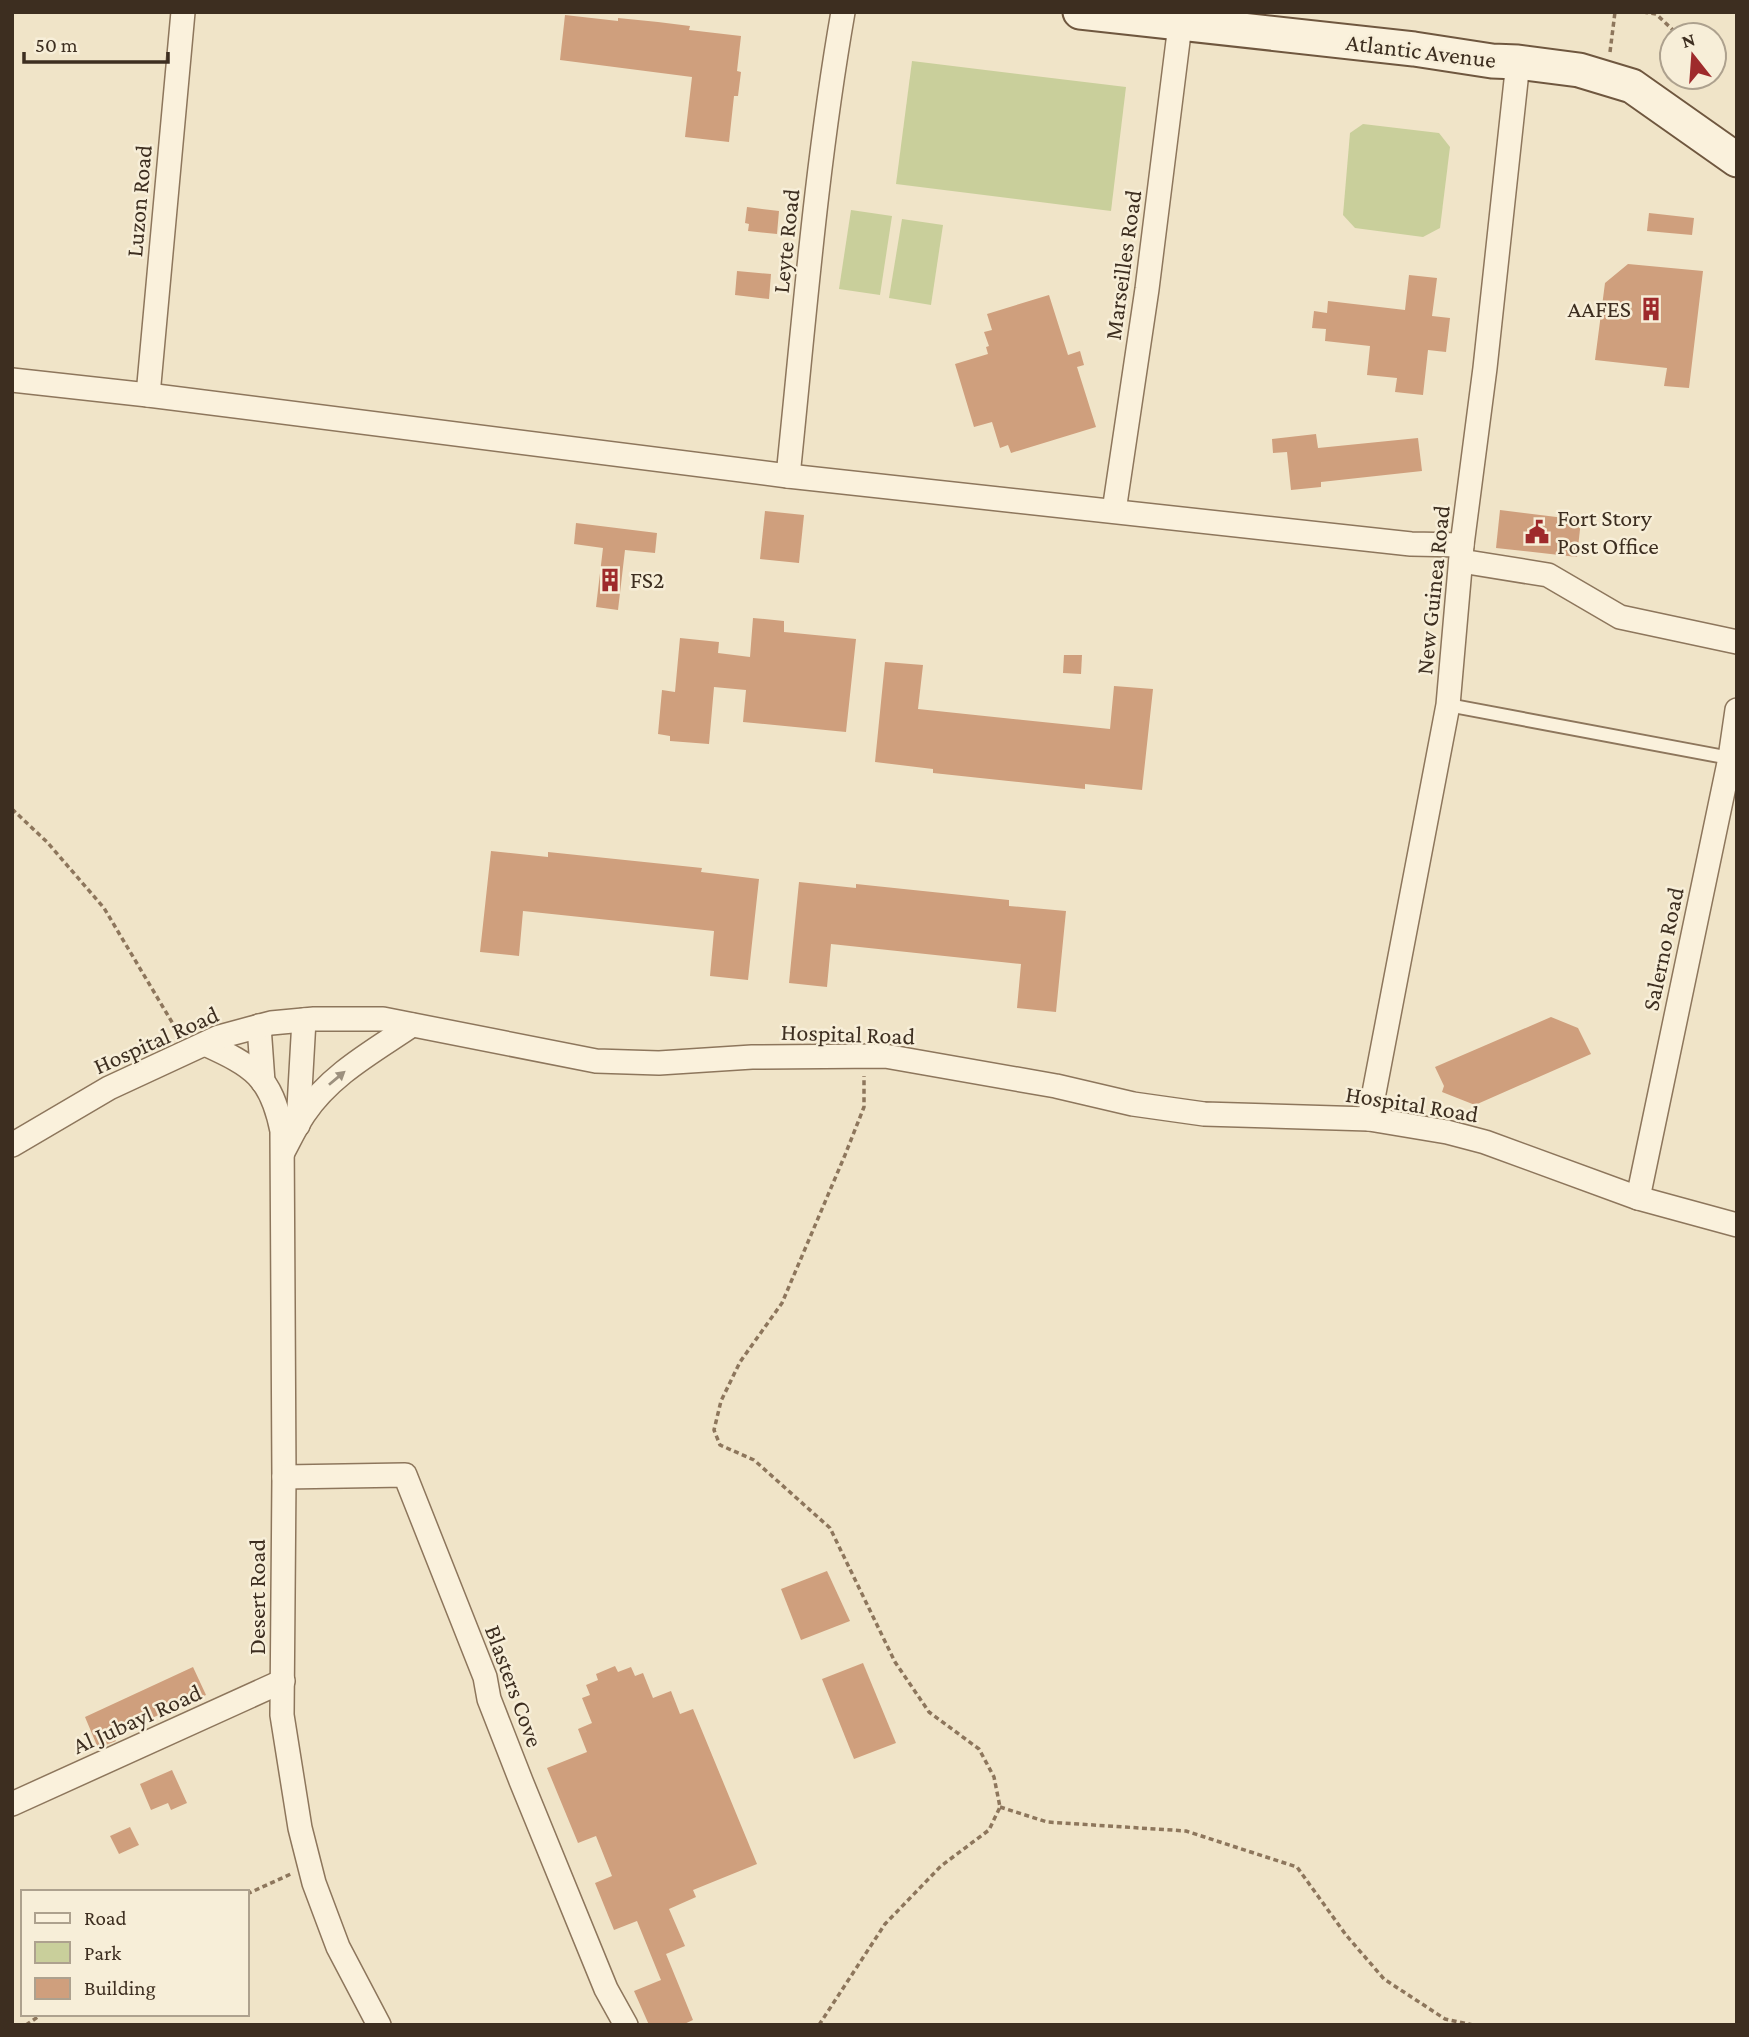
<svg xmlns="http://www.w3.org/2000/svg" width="1749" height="2037" viewBox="0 0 1749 2037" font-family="'Crimson Pro',serif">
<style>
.green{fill:#c9cf9b}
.building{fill:#cf9f7d}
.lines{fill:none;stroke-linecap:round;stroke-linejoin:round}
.lane-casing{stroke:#8d765c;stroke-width:16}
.street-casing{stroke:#8d765c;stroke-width:26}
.secondary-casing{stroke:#6f573f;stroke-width:37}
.path{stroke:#8d765c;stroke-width:3.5;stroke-dasharray:5 3.5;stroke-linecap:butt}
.lane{stroke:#faf1dc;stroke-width:12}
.street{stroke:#faf1dc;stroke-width:23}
.secondary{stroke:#faf1dc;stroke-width:33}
.oneway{fill:#9c907e}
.labels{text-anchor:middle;stroke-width:5;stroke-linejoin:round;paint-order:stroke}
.street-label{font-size:24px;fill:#3d2e20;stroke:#f7eed8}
.poi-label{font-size:24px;fill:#3d2e20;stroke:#f7eed8;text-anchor:start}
</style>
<rect width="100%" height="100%" fill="#f0e4c8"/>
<g class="green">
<polygon points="912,61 1126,87 1111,211 896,184"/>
<polygon points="1363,124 1439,133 1450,147 1440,228 1423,237 1355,228 1343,215 1350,133"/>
<polygon points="851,210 892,216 880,295 839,289"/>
<polygon points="902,219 943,225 931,305 889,298"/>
</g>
<g class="building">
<polygon points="565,15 618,21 618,18 658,22 690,26 689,30 741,36 737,71 741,72 738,96 734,96 729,142 685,137 692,77 560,60"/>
<polygon points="747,207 779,211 777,234 748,231 749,224 745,223"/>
<polygon points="1649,213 1694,218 1692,235 1647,231"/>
<polygon points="1628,264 1703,271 1689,388 1664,386 1667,368 1595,360 1605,283"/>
<polygon points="737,271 771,274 769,299 735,295"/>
<polygon points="1409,275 1437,278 1432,316 1450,318 1446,352 1428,350 1423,395 1395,392 1397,378 1367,375 1370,346 1325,341 1326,329 1312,328 1314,311 1327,313 1328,301 1405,310"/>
<polygon points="1049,295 1068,355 1080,351 1084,365 1077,367 1096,427 1011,453 1008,445 1000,448 992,422 974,427 955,364 988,354 986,347 989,346 984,332 992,330 987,314"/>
<polygon points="1316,434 1318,448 1418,438 1422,471 1321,482 1321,487 1291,490 1287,452 1273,453 1272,439"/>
<polygon points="1500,510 1581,520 1577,557 1496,548"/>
<polygon points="765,511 804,515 799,563 760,559"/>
<polygon points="576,523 657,533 655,553 625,550 618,610 596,607 603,548 574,544"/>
<polygon points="753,618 784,621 784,632 856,639 846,732 743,722 746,690 714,687 709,744 670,741 670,736 658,734 662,690 675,692 680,638 719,642 718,653 750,657"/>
<polygon points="1064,655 1082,655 1081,674 1063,673"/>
<polygon points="885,662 923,665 918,709 1110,729 1114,686 1153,689 1142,790 1085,784 1085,789 933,773 933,769 875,762"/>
<polygon points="491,851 548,857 548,852 702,868 701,872 759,879 748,980 710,976 714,931 523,911 519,956 480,952"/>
<polygon points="799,882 856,888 856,884 1009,900 1009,906 1066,911 1056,1012 1017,1008 1021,964 831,944 827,987 789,983"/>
<polygon points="1551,1017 1578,1028 1591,1054 1475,1105 1442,1092 1444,1086 1435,1067"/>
<polygon points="827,1571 850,1621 801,1640 781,1589"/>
<polygon points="863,1663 896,1743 854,1759 822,1679"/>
<polygon points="615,1666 618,1672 631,1667 635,1676 643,1673 653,1698 671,1691 680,1714 693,1709 757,1864 693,1890 696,1897 669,1909 685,1946 666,1954 693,2020 682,2025 649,2025 634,1991 661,1980 637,1921 614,1930 595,1883 612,1876 596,1836 578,1843 547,1768 587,1752 578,1729 592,1723 582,1698 590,1695 586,1685 598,1680 596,1674"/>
<polygon points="193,1667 206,1695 114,1734 116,1741 98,1748 85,1717"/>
<polygon points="172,1770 187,1803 171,1810 168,1803 151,1810 140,1784"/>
<polygon points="130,1827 139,1845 119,1854 110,1836"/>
</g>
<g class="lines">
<g class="lane-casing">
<polyline id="lane" points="1448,705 1730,758"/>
</g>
<g class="street-casing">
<g id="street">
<polyline points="12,380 148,395 788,476 1411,544 1462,545"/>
<polyline points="148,395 183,12"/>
<path d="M788 476C804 321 816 166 843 12"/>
<polyline points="1114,511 1147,289 1180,25"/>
<polyline points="1461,561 1548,575 1620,617 1737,642"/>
<polyline points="259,1026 263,1082"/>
<path d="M205 1044C253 1066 271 1076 282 1131L284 1477 282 1715 300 1828 314 1883 338 1947 379 2025"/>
<polyline points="1369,1119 1448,705 1462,545 1485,368 1518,62"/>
<polyline points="298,1125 304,1020"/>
<polyline points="12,1145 109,1088 219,1037 271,1023 314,1019 383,1019 596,1061 659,1063 752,1057 885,1056 1056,1086 1133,1104 1204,1114 1369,1119 1447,1132 1485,1142 1638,1198 1737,1225"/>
<path d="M283 1152C290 1139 296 1126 304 1114 331 1074 374 1051 412 1025"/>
<polyline points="1638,1198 1730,758 1737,710"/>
<polyline points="284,1477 405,1475 485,1677 489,1699 521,1781 606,1989 626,2025"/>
<polyline points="12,1804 283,1681"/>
</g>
</g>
<g class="secondary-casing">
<polyline id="secondary" points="1080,12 1414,49 1492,61 1518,62 1579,70 1632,86 1737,160"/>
</g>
<g class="path">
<polyline points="1643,12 1656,14 1673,30"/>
<polyline points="1610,52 1615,12"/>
<polyline points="12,809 47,842 104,908 179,1034"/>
<polyline points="1000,1807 1047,1822 1186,1831 1297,1867 1346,1935 1384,1979 1445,2019 1473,2025"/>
<polyline points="247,1894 293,1873"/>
<polyline points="26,2025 42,2014"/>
<polyline points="819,2025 885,1924 941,1866 989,1830 1000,1807 994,1777 979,1749 929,1712 895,1662 830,1528 754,1460 720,1445 714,1430 721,1401 740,1362 782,1303 845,1155 864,1107 864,1076"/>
</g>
<use href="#lane" class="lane"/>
<use href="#street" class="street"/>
<use href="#secondary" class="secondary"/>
</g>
<defs><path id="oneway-solid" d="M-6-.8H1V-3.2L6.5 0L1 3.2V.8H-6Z" transform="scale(1.75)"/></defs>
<use class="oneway" href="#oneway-solid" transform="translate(337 1078) rotate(-40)"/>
<defs>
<g id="building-bare" transform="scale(1.89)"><path d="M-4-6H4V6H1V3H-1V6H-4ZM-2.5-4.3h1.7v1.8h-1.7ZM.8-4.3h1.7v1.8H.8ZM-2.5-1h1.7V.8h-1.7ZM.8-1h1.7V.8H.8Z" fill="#9e2a2b" stroke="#f7eed8" stroke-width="2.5" paint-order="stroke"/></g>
<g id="civic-bare" transform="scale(1.89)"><path d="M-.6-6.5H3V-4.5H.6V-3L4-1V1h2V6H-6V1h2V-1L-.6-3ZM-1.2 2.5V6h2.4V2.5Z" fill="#9e2a2b" stroke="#f7eed8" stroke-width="2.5" paint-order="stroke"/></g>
</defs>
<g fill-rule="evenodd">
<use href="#building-bare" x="1651" y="309"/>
<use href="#civic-bare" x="1537" y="532"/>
<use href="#building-bare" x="610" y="580"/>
</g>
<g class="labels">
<g class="street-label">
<text transform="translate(1421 51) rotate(7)" y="8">Atlantic Avenue</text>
<text transform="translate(139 201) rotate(-85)" y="8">Luzon Road</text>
<text transform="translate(786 241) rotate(-84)" y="8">Leyte Road</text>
<text transform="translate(1123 265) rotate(-82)" y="8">Marseilles Road</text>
<text transform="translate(1433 590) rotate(-84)" y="8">New Guinea Road</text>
<text transform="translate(1663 949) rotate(-78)" y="8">Salerno Road</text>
<text transform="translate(848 1034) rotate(2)" y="8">Hospital Road</text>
<text transform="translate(156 1040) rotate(-24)" y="8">Hospital Road</text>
<text transform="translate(1412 1104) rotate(9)" y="8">Hospital Road</text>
<text transform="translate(257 1597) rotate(-90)" y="8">Desert Road</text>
<text transform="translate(514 1686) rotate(70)" y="8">Blasters Cove</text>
<text transform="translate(137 1719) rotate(-24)" y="8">Al Jubayl Road</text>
</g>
<g class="poi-label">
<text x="1631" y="317" text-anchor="end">AAFES</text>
<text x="1557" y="526">Fort Story<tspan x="1557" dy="28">Post Office</tspan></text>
<text x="630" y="588">FS2</text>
</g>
</g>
<rect width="1749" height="2037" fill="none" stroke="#3d2e20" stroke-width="28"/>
<rect x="21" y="1890" width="228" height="126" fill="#f7eed8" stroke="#ada18e" stroke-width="2"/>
<rect x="35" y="1913" width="35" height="10" fill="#faf1dc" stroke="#ada18e" stroke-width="2"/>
<text x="84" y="1925" font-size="21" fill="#3d2e20">Road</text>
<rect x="35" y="1942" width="35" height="21" fill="#c9cf9b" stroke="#ada18e" stroke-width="2"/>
<text x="84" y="1960" font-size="21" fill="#3d2e20">Park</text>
<rect x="35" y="1978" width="35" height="21" fill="#cf9f7d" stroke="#ada18e" stroke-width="2"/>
<text x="84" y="1995" font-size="21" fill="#3d2e20">Building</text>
<g transform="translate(1693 56) rotate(343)"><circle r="33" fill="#f7eed8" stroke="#ada18e" stroke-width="2"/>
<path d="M0-5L12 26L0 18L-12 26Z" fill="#9e2a2b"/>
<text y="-10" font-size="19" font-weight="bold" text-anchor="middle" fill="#3d2e20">N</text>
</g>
<path d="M24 52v10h144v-10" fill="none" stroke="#3d2e20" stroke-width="3.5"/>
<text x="35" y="52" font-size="21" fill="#3d2e20" stroke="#f7eed8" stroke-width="5" paint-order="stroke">50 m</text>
</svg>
